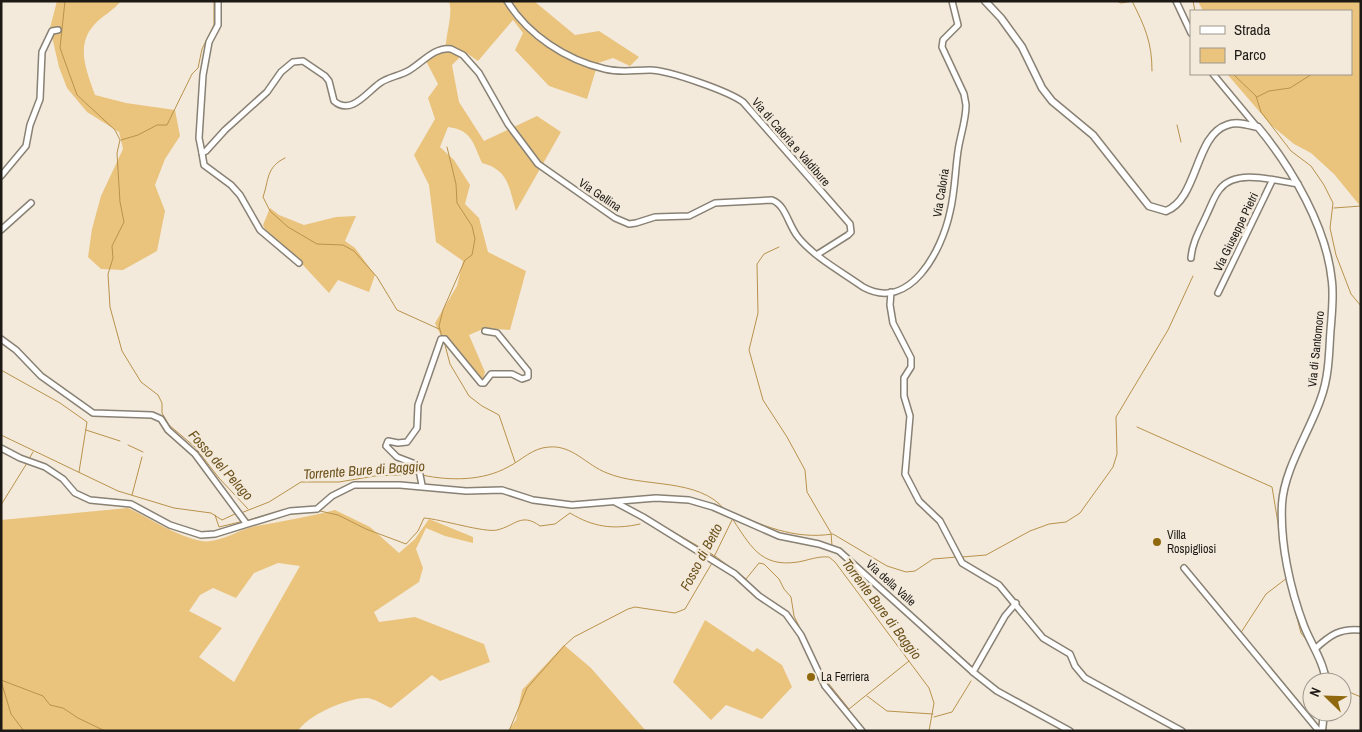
<svg xmlns="http://www.w3.org/2000/svg" width="1362" height="732" viewBox="0 0 1362 732" font-family="'Archivo Narrow',sans-serif">
<style>
.green{fill:#eac37d;fill-rule:evenodd}
.lines{fill:none;stroke-linecap:round;stroke-linejoin:round}
.stream{stroke:#b9924b;stroke-width:1}
.minor-casing{stroke:#888174;stroke-width:8}
.major-casing{stroke:#888174;stroke-width:9}
.minor{stroke:#fff;stroke-width:5}
.major{stroke:#fff;stroke-width:6}
.poi-dot{fill:#90680e;stroke:#f3eadc;stroke-width:2}
.labels{text-anchor:middle;stroke-width:5;stroke-linejoin:round;paint-order:stroke}
.street-label{font-size:12px;fill:#1d1a15;stroke:#f3eadc}
.poi-label{font-size:12px;fill:#1d1a15;stroke:#f3eadc;text-anchor:start}
.water-label{font-size:14px;font-style:italic;fill:#6d521c;stroke:#f3eadc}
</style>
<rect width="100%" height="100%" fill="#f3eadc"/>
<g class="green">
<path d="M57 1H121C113 11 102 16 94 25 75 46 87 72 95 95L126 103 175 110 180 136 165 159 155 185 165 211 157 251 123 270 101 269 88 257 92 229 101 196 123 149 119 132 87 112 67 88 59 67 50 28Z"/>
<path d="M449 1H534L575 35 599 31 639 57 630 66 613 58 598 63 587 99 549 86 515 50 523 33 513 20 478 61 465 52 452 65 459 102 484 141 537 116 561 132 516 211C509 188 509 170 482 163 473 143 472 130 448 127L440 147 454 160 470 185 465 204 479 218 488 252 526 271 510 330 485 328 469 335 485 372 483 380C466 377 441 339 435 323L457 286 463 261 436 242 429 185 414 155 435 119 428 98 438 84 424 57 446 44C447 30 453 13 449 1Z"/>
<polygon points="1198,1 1361,1 1361,207 1334,174 1311,153 1294,144 1271,125 1227,74 1351,74 1351,11 1203,11"/>
<polygon points="270,208 279,215 304,225 336,217 356,216 345,241 355,248 375,275 369,292 338,280 329,293 289,250 265,229 263,225"/>
<path d="M128 508C151 519 176 536 201 541 220 544 239 529 256 526 284 521 308 517 335 510L370 527 399 553 415 539 429 519 473 537V543L445 536 426 528 416 549 423 568 419 582 374 612 379 622 415 617 484 644 490 662 440 681 432 675 391 708C384 705 374 698 366 698 347 698 308 715 298 731H1V520ZM278 563 300 566 234 682 199 657 222 628 189 611 200 595 213 588 236 598 254 573Z"/>
<polygon points="705,620 753,652 757,648 782,665 792,687 762,719 726,705 711,720 673,682"/>
<polygon points="564,645 591,668 646,731 508,731 516,720 522,690"/>
</g>
<g class="lines">
<g class="stream">
<polyline points="65,1 60,48 77,95 115,130 120,140 117,153 120,202 124,222 112,246 113,258 108,274 110,307 122,351 141,382 158,395 162,403 162,413 169,425 195,447 219,478 248,509"/>
<polyline points="1116,1 1121,3 1133,1"/>
<path d="M1132 1C1145 27 1152 42 1152 71"/>
<polyline points="1193,1 1195,11"/>
<polyline points="1233,74 1256,96 1261,112 1291,151 1311,166 1324,185 1333,203 1330,228 1336,255 1351,294 1361,306"/>
<polyline points="1257,97 1269,91 1290,88 1312,74"/>
<polyline points="1177,125 1181,142"/>
<polyline points="121,140 138,135 157,125 167,125 192,74 198,68 202,49 214,25 214,1"/>
<path d="M285 158C266 167 269 180 263 197L270 211 288 227 317 244 343 245 354 251 377 277 397 310 439 329"/>
<polyline points="1334,208 1361,206"/>
<polyline points="779,247 764,254 757,264 758,313 749,350 763,400 787,437 805,470 807,492 831,533 832,546"/>
<polyline points="442,337 439,326 443,310 465,260 472,255 475,239 472,226 457,203 456,184 447,147"/>
<polyline points="444,341 450,364 469,396 482,406 499,415 515,462"/>
<polyline points="1,370 60,403 87,422 79,472"/>
<polyline points="1137,427 1272,487 1279,529"/>
<polyline points="86,430 120,441"/>
<polyline points="1,435 118,491 174,508 211,513 222,520 237,513"/>
<polyline points="128,445 143,452"/>
<polyline points="29,459 33,452"/>
<path d="M422 475C450 481 483 481 508 467 522 460 532 448 549 447 573 445 586 465 607 473 642 488 699 477 725 510"/>
<polyline points="132,495 142,457"/>
<polyline points="1,505 27,463"/>
<path d="M726 510C762 525 793 540 833 534L887 566 906 572 915 571 933 559 958 557"/>
<path d="M320 511 338 515 366 529 406 544 418 531 424 518C440 519 485 533 497 530 515 526 521 512 540 526L555 524 570 513C593 527 613 530 640 524"/>
<polyline points="241,513 269,502 301,482 339,482 375,476 418,474"/>
<polyline points="215,515 219,527 240,522"/>
<path d="M731 517C750 544 759 568 798 562 809 560 818 556 829 557L835 562 929 688 934 703 929 731"/>
<polyline points="249,520 287,509"/>
<polyline points="660,524 715,556 746,579 759,563 764,564 779,579 784,589 791,597 794,616 825,679 849,709 909,661"/>
<polyline points="962,557 986,555 1030,531 1049,524 1066,522 1080,513 1113,467 1117,454 1116,417 1168,330 1193,276"/>
<polyline points="713,559 732,520"/>
<polyline points="1296,614 1301,633 1308,642"/>
<polyline points="1240,634 1266,594 1287,578"/>
<polyline points="1326,668 1334,682"/>
<polyline points="1,680 43,696 50,705 63,708 78,718 105,731"/>
<polyline points="1,681 11,714 24,731"/>
<polyline points="1342,689 1361,697"/>
<polyline points="867,696 887,711 933,714"/>
<polyline points="934,717 952,712 971,681"/>
<polyline points="509,731 527,688 564,646 574,637 628,609 635,607 675,613 685,609 712,563"/>
</g>
<g class="minor-casing">
<g id="minor">
<path d="M218 1V25L209 42 203 75 199 138 202 153 206 151 225 130 267 92 281 72 293 62 303 61 325 76 329 81 334 101C351 116 367 92 380 83 388 77 399 76 408 71 421 64 435 46 451 49L463 55 479 73 508 124 538 164 615 218 629 224 636 223 655 217 689 216 715 203 772 200C786 205 788 225 798 237 814 257 842 272 863 287 910 313 942 250 950 212 955 192 955 171 958 151 960 136 966 121 966 105L964 94 942 47 943 40 958 25 952 1"/>
<path d="M507 1C528 35 566 60 605 69 621 73 634 70 650 70 668 70 728 91 743 102L850 224 851 232 848 235 818 254"/>
<polyline points="1176,1 1191,33"/>
<polyline points="1213,74 1257,127"/>
<polyline points="202,153 204,165 231,185 240,195 260,230 299,263"/>
<polyline points="1,176 26,146 30,125 40,99 42,52 52,31 58,30"/>
<polyline points="1,230 31,203"/>
<path d="M1191 258C1192 242 1201 228 1207 214 1211 206 1214 196 1220 189 1236 168 1276 181 1298 184"/>
<polyline points="891,292 890,305 893,323 911,358 911,367 904,378 904,396 910,416 905,474 919,501 940,521 962,563 999,585 1043,638 1070,654 1075,666 1085,678 1182,731"/>
<polyline points="1218,293 1272,181"/>
<polyline points="1,339 16,350 41,376 93,413 152,415 161,419 168,430 195,454 246,523"/>
<polyline points="1,448 20,458 45,467 63,479 75,493 90,500 131,504 170,525 201,535 215,534 290,511 317,509 332,496 354,485 400,485 466,491 502,490 533,500 572,505 656,498 689,500 713,507 779,536 819,544 839,551 973,672 997,691 1070,731"/>
<polyline points="422,485 418,465 397,457 386,446 388,441 398,443 407,442 417,428 418,405 441,339 445,339 481,383 484,383 491,374 512,374 522,379 528,377 528,371 497,333 485,331"/>
<polyline points="615,502 643,517 735,574 759,596 786,614 801,635 825,686 862,731"/>
<polyline points="1184,568 1319,731"/>
<path d="M1315 649C1330 635 1340 628 1361 630"/>
<polyline points="973,672 1005,616 1016,603"/>
</g>
</g>
<g class="major-casing">
<g id="major">
<path d="M985 1 1001 18 1022 47 1042 88 1052 101 1093 135 1149 206 1166 211C1198 199 1195 135 1227 125 1237 121 1248 125 1258 127 1292 168 1327 228 1332 282 1334 300 1331 320 1330 338 1329 358 1328 379 1321 398 1310 431 1284 469 1282 504 1280 543 1290 589 1304 626 1311 644 1324 662 1326 682"/>
<polyline points="1322,731 1324,712"/>
</g>
</g>
<use href="#minor" class="minor"/>
<use href="#major" class="major"/>
</g>
<g class="poi-dot">
<circle cx="1157" cy="542" r="5"/>
<circle cx="811" cy="677" r="5"/>
</g>
<g class="labels">
<g class="street-label">
<text transform="translate(791 142) rotate(49)" y="4">Via di Caloria e Valdibure</text>
<text transform="translate(941 193) rotate(-81)" y="4">Via Caloria</text>
<text transform="translate(600 195) rotate(34)" y="4">Via Gellina</text>
<text transform="translate(1236 232) rotate(-64)" y="4">Via Giuseppe Pietri</text>
<text transform="translate(1316 349) rotate(-84)" y="4">Via di Santomoro</text>
<text transform="translate(891 583) rotate(42)" y="4">Via della Valle</text>
</g>
<g class="poi-label">
<text x="1167" y="539">Villa<tspan x="1167" dy="14">Rospigliosi</tspan></text>
<text x="821" y="681">La Ferriera</text>
</g>
<g class="water-label">
<text transform="translate(221 465) rotate(48)" y="5">Fosso del Pelago</text>
<text transform="translate(364 470) rotate(-4)" y="5">Torrente Bure di Baggio</text>
<text transform="translate(701 557) rotate(-62)" y="5">Fosso di Betto</text>
<text transform="translate(882 609) rotate(53)" y="5">Torrente Bure di Baggio</text>
</g>
</g>
<rect width="1362" height="732" fill="none" stroke="#1d1a15" stroke-width="5"/>
<rect x="1190" y="10" width="162" height="65" fill="#f3eadc" stroke="#9d978c"/>
<rect x="1200" y="26" width="25" height="8" fill="#ffffff" stroke="#9d978c"/>
<text x="1234" y="35" font-size="15" fill="#1d1a15">Strada</text>
<rect x="1200" y="48" width="25" height="15" fill="#eac37d" stroke="#9d978c"/>
<text x="1234" y="60" font-size="15" fill="#1d1a15">Parco</text>
<g transform="translate(1327 697) rotate(293)"><circle r="24" fill="#f3eadc" stroke="#9d978c"/>
<path d="M0-4L9 19L0 12L-9 19Z" fill="#90680e"/>
<text y="-8" font-size="14" font-weight="bold" text-anchor="middle" fill="#1d1a15">N</text>
</g>
</svg>
